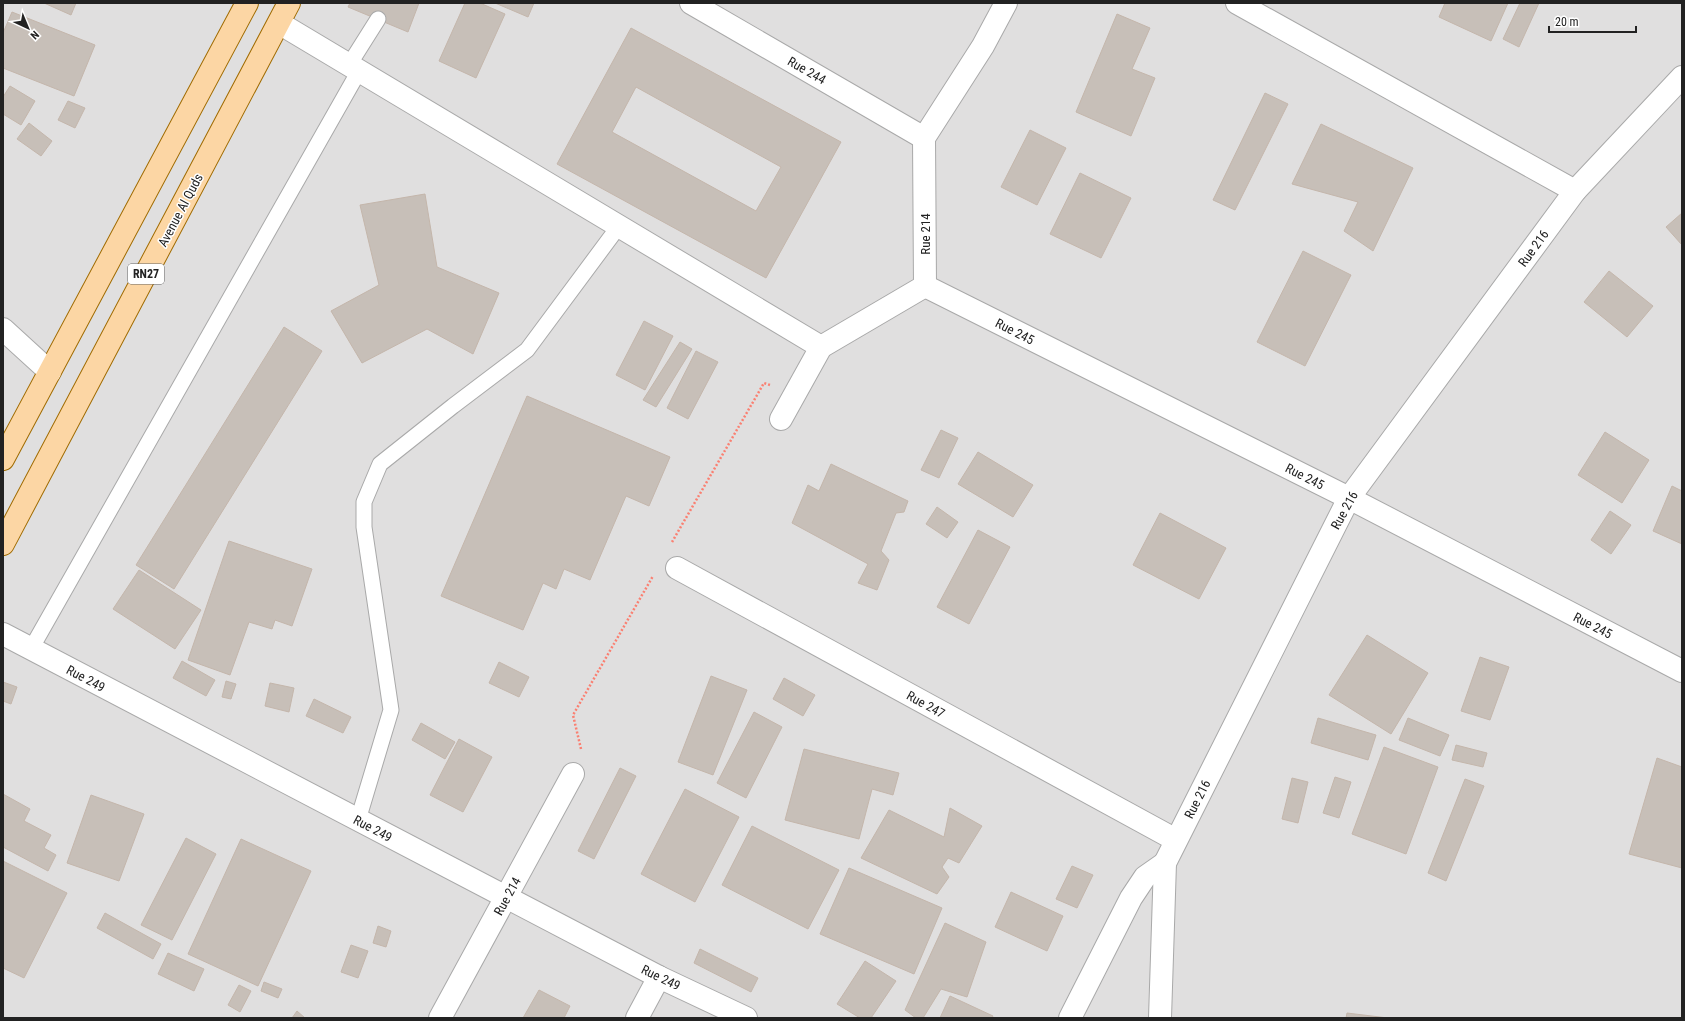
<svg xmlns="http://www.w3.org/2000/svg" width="1685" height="1021" viewBox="0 0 1685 1021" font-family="'Roboto Condensed',sans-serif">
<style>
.residential{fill:#e0dfdf}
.building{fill:#c7bfb8;stroke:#c4b6ab;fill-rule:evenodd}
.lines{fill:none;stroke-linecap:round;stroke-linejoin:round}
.lane-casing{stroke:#a9a9a9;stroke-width:17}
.street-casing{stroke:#a9a9a9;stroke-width:24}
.primary-casing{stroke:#a06b00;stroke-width:24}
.path{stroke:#fa8072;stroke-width:2.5;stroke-dasharray:2 2;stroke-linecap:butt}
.lane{stroke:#fff;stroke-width:15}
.street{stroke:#fff;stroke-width:22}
.primary{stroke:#fcd6a4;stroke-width:22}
.labels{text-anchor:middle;stroke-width:3;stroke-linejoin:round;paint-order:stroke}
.shield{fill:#fff;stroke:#646464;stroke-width:1}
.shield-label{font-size:12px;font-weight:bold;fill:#222}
.street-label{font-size:13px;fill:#222;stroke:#fff}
</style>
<rect width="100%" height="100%" fill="#f2efe9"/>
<rect class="residential" x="3" y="3" width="1679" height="1015"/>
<g class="building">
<polygon points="44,3 76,3 71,15"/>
<polygon points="350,3 419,3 408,32 348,7"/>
<polygon points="465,3 480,3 505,14 476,78 439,61"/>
<polygon points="495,3 534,3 528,17"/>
<polygon points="1445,3 1508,3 1491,41 1439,17"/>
<polygon points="1520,3 1539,3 1519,47 1503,39"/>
<polygon points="12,12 95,45 74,96 3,68 3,33"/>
<polygon points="1117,14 1150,28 1132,69 1155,78 1131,136 1076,112"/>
<path d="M631 28 841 142 766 278 557 164ZM636 87 781 167 756 211 612 132Z"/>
<polygon points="10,86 35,101 21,125 3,114 3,97"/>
<polygon points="1265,93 1288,104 1235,210 1213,200"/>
<polygon points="68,101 85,108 75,128 58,120"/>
<polygon points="29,123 52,141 41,156 17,139"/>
<polygon points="1321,124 1413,168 1373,251 1344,231 1358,202 1292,184"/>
<polygon points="1030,130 1066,148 1037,205 1001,187"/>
<polygon points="1080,173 1131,198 1101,258 1050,234"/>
<polygon points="425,194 437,267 499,293 473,354 427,329 362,363 331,311 379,285 360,205"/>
<polygon points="1682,213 1682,245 1666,227"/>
<polygon points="1303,251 1351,275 1305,366 1257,342"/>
<polygon points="1609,271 1653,306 1627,337 1584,302"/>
<polygon points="644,321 673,336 645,390 616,375"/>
<polygon points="284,327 322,351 174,589 136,565"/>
<polygon points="680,342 692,349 656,407 643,400"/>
<polygon points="696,351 718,362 688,419 667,408"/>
<polygon points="527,396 670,457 649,506 626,496 590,580 564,569 556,589 543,583 523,630 441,596"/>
<polygon points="941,430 958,438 939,478 921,470"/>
<polygon points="1605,432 1649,460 1622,503 1578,475"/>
<polygon points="978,452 1033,485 1013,517 958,484"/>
<polygon points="831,464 908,501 904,512 896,513 881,551 889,560 877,590 858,583 868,564 792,523 808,485 819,491"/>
<polygon points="1672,486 1682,491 1682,544 1653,531"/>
<polygon points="937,507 958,522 947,538 926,524"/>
<polygon points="1610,511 1631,525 1611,554 1591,540"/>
<polygon points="1160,513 1226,548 1199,599 1133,565"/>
<polygon points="978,530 1010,547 969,624 937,607"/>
<polygon points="229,541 312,569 292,626 275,620 272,629 249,622 230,675 188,660"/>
<polygon points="139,570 201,610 175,649 113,609"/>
<polygon points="1367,635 1428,673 1391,734 1329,695"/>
<polygon points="1480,657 1509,667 1490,720 1461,711"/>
<polygon points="182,661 215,680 206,696 173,678"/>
<polygon points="499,662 529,677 519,697 489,683"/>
<polygon points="711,676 747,690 713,775 678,762"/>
<polygon points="784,678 815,695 803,716 773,699"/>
<polygon points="226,681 236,684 231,699 222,697"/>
<polygon points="3,682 17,687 11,704 3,701"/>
<polygon points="270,683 294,688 289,712 265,706"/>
<polygon points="314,699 351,717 343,733 306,716"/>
<polygon points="754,712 782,727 746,798 717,783"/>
<polygon points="1318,718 1376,735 1368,760 1311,743"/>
<polygon points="1408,718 1449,735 1440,756 1399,740"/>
<polygon points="421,723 455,742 445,759 412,740"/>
<polygon points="459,739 492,757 463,812 430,795"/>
<polygon points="1456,745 1487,753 1483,767 1452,760"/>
<polygon points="1384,747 1438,767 1406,854 1352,834"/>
<polygon points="804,749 899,773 893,795 872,789 859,839 785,820"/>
<polygon points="1657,758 1682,767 1682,868 1629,854"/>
<polygon points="620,768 636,776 594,859 578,851"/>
<polygon points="1335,777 1351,782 1339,818 1323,813"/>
<polygon points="1292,778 1308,782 1298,823 1282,819"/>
<polygon points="1465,779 1484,786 1446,881 1428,873"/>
<polygon points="685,789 739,817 695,902 641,874"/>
<polygon points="3,794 30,809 24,821 51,835 44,848 56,855 48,871 3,847"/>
<polygon points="91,795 144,814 119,881 67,863"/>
<polygon points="950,808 982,826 959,863 948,858 942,867 949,877 937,894 861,858 889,810 944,837"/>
<polygon points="752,826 839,870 808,929 722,885"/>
<polygon points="186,838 216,854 172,940 141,925"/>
<polygon points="241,839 311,871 258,986 188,954"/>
<polygon points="3,861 67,893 24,978 3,968"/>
<polygon points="1072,866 1093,875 1077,908 1056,899"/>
<polygon points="849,868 942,908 914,974 820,934"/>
<polygon points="1011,892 1063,916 1047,951 995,927"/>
<polygon points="105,913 161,944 153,959 97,928"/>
<polygon points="945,923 986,942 967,997 941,989 923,1018 916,1018 905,1010"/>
<polygon points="378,926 391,931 386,947 373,943"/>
<polygon points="351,945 368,951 358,978 341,972"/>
<polygon points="700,949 758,978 751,992 694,963"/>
<polygon points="168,953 204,969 194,991 158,974"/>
<polygon points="865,961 896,981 871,1018 860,1018 837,1004"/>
<polygon points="264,982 282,989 278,998 261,991"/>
<polygon points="239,985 251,991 240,1012 228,1005"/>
<polygon points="539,990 570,1006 564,1018 523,1018"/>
<polygon points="950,996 993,1016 992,1018 940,1018"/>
<polygon points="297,1011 305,1018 292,1018"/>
<polygon points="1347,1013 1388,1018 1346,1018"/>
</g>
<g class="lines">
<g class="lane-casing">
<g id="lane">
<polyline points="349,65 378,19"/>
<polyline points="31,649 359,71"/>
<polyline points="358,820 391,710 364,527 364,502 380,464 453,406 527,350 619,226"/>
</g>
</g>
<g class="street-casing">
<g id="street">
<polyline points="691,3 924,138"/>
<polyline points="1237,3 1575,191"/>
<polyline points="279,23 821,347"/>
<polyline points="925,286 1349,498 1682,671"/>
<polyline points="3,329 50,372"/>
<polyline points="781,419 821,347 925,286 924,138 983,46 1006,3"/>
<polyline points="677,568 1176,840"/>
<polyline points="3,634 659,977 746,1018"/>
<polyline points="440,1018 573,774"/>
<polyline points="637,1018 659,977"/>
<polyline points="1070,1018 1131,898 1145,877 1165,863"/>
<polyline points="1160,1018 1165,863 1349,498 1575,191 1682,77"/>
</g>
</g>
<g class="primary-casing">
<g id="primary">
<polyline points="3,459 247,3"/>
<polyline points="3,544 289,3"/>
</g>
</g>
<g class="path">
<polyline points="672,542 764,383 770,385"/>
<polyline points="581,749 573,715 653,576"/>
</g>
<use href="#lane" class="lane"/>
<use href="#street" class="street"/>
<use href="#primary" class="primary"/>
</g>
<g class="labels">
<rect class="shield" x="128" y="264" width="36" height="20" rx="3"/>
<g class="shield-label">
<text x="146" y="278">RN27</text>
</g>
<g class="street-label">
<text transform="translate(807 70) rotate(30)" y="5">Rue 244</text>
<text transform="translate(180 210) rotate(-62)" y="5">Avenue Al Quds</text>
<text transform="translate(925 234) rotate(-90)" y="5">Rue 214</text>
<text transform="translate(1533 248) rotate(-54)" y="5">Rue 216</text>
<text transform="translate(1015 331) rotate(27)" y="5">Rue 245</text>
<text transform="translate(1305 476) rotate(27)" y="5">Rue 245</text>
<text transform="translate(1344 510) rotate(-61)" y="5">Rue 216</text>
<text transform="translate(1593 625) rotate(27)" y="5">Rue 245</text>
<text transform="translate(86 678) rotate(28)" y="5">Rue 249</text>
<text transform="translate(926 704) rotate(29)" y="5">Rue 247</text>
<text transform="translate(1197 799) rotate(-63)" y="5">Rue 216</text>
<text transform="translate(373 828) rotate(28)" y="5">Rue 249</text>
<text transform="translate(507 896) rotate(-61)" y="5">Rue 214</text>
<text transform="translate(661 977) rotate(26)" y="5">Rue 249</text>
</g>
</g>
<rect width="1685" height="1021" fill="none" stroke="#222222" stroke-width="8"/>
<g transform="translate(28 28) rotate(136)" stroke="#ffffff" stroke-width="3" paint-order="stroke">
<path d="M0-3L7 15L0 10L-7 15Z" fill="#222222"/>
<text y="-6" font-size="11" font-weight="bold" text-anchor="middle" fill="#222222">N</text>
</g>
<path d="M1549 26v6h87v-6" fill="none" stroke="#222222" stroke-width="2"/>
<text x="1555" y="26" font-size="12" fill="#222222" stroke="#ffffff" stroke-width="3" paint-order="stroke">20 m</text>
</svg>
